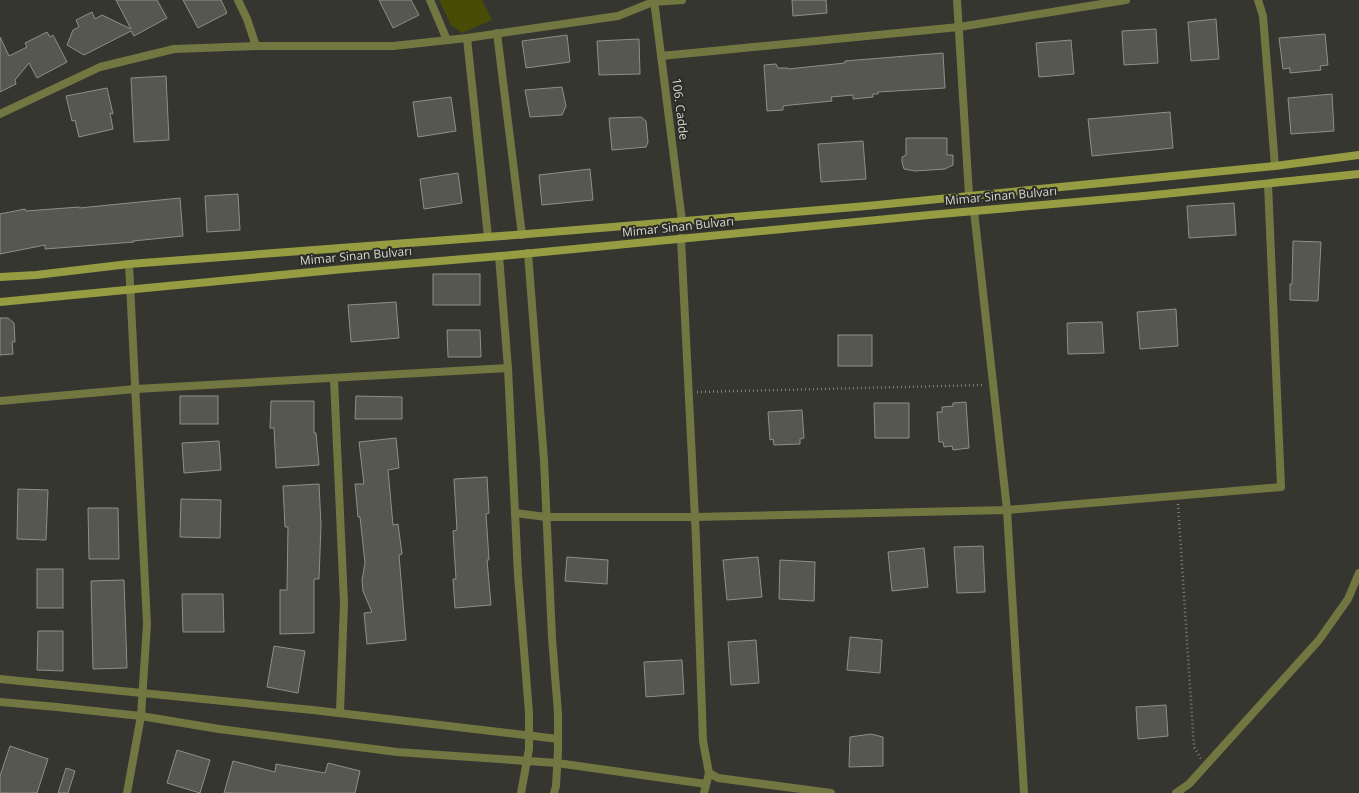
<svg xmlns="http://www.w3.org/2000/svg" width="1359" height="793" viewBox="0 0 1359 793" font-family="'Open Sans',sans-serif">
<style>
.green{fill:#484c04}
.building{fill:#56574f;stroke:#8e9087}
.lines{fill:none;stroke-linecap:round;stroke-linejoin:round}
.path{stroke:#80817b;stroke-width:2.5;stroke-dasharray:1 3;stroke-linecap:butt}
.street{stroke:#727742;stroke-width:8}
.secondary{stroke:#959c42;stroke-width:8}
.labels{text-anchor:middle;stroke-width:4;stroke-linejoin:round;paint-order:stroke}
.street-label{font-size:12px;fill:#d7d8d3;stroke:#2b2c25}
</style>
<rect width="100%" height="100%" fill="#35362f"/>
<polygon class="green" points="439,0 482,0 492,20 462,33 451,25"/>
<g class="building">
<polygon points="116,0 157,0 167,18 134,36 131,31 84,55 67,45 73,30 79,27 76,20 92,12 95,19 102,15 131,29"/>
<polygon points="183,0 221,0 227,13 198,28"/>
<polygon points="379,0 411,0 419,15 393,28"/>
<polygon points="792,0 826,0 827,13 793,16"/>
<polygon points="1216,19 1219,59 1191,61 1188,22"/>
<polygon points="1156,29 1158,63 1124,65 1122,31"/>
<polygon points="47,32 50,37 53,35 67,62 37,78 29,63 15,80 16,84 0,92 0,37 9,56 27,47 25,43"/>
<polygon points="1325,34 1328,65 1320,66 1321,70 1290,73 1290,68 1283,69 1279,38"/>
<polygon points="567,35 570,62 526,68 522,41"/>
<polygon points="639,39 640,74 599,75 597,41"/>
<polygon points="1071,40 1074,74 1039,77 1036,43"/>
<polygon points="943,53 945,88 878,92 878,94 873,94 873,97 853,99 853,95 831,97 832,101 791,105 783,106 783,110 767,111 764,65 776,64 778,68 788,68 788,69 845,63 845,61"/>
<polygon points="166,76 169,140 134,142 131,78"/>
<polygon points="562,87 566,106 562,115 530,117 525,90"/>
<polygon points="107,88 113,114 110,113 113,129 79,137 75,120 72,121 66,96"/>
<polygon points="1332,94 1334,131 1291,134 1288,98"/>
<polygon points="451,97 456,131 418,137 413,102"/>
<polygon points="1170,112 1173,148 1092,156 1088,119"/>
<polygon points="641,117 646,121 648,142 646,147 612,150 609,118"/>
<polygon points="906,138 947,138 947,155 953,155 953,165 945,169 915,171 904,169 902,162 902,157 906,155"/>
<polygon points="863,141 866,179 821,182 818,144"/>
<polygon points="590,169 593,200 542,205 539,175"/>
<polygon points="458,173 462,203 424,209 420,179"/>
<polygon points="238,194 240,230 207,232 205,196"/>
<polygon points="180,198 183,236 133,241 134,242 45,249 45,245 0,254 0,214 25,209 26,211 79,207 79,208"/>
<polygon points="1234,203 1236,235 1189,238 1187,206"/>
<polygon points="1293,241 1321,242 1318,301 1290,300 1290,284 1292,284"/>
<rect x="433" y="274" width="47" height="31"/>
<polygon points="396,302 399,338 351,342 348,305"/>
<polygon points="1176,309 1178,346 1140,349 1137,312"/>
<polygon points="0,318 8,318 14,323 15,342 12,342 13,354 0,355"/>
<polygon points="1102,322 1104,353 1068,354 1067,323"/>
<polygon points="447,330 480,330 481,357 448,357"/>
<rect x="838" y="335" width="34" height="31"/>
<rect x="180" y="396" width="38" height="28"/>
<polygon points="356,396 402,397 402,419 355,419"/>
<polygon points="271,401 314,401 314,433 316,433 319,465 276,468 274,428 270,428"/>
<polygon points="966,402 969,448 953,450 952,446 944,447 943,442 939,442 937,412 942,412 942,407 953,406 953,403"/>
<polygon points="874,403 909,403 909,438 875,438"/>
<polygon points="802,410 804,438 800,439 800,444 774,445 773,439 770,440 768,412"/>
<polygon points="396,438 399,468 388,470 393,525 398,524 402,554 399,555 406,640 367,644 364,613 372,612 363,591 362,580 365,563 360,517 358,517 355,484 364,484 359,442"/>
<polygon points="219,441 221,470 184,473 182,443"/>
<polygon points="487,477 489,513 486,514 489,560 487,560 491,605 455,608 453,579 456,579 453,531 457,530 454,479"/>
<polygon points="319,484 321,525 319,579 314,579 314,633 280,634 280,590 287,590 288,527 285,527 283,486"/>
<polygon points="18,489 48,490 46,540 17,539"/>
<polygon points="181,499 221,500 220,538 180,537"/>
<polygon points="88,508 118,508 119,559 89,559"/>
<polygon points="983,546 985,592 957,593 954,547"/>
<polygon points="924,548 928,587 892,591 888,552"/>
<polygon points="567,557 608,560 607,584 565,581"/>
<polygon points="758,557 762,597 727,600 723,560"/>
<polygon points="780,560 815,562 814,601 779,599"/>
<rect x="37" y="569" width="26" height="39"/>
<polygon points="124,580 127,668 93,669 91,581"/>
<polygon points="182,594 223,594 224,632 183,632"/>
<polygon points="38,631 63,631 63,671 37,670"/>
<polygon points="850,637 882,640 880,673 847,670"/>
<polygon points="756,640 759,683 731,685 728,642"/>
<polygon points="274,646 305,651 298,693 267,687"/>
<polygon points="682,660 684,694 646,697 644,662"/>
<polygon points="1166,705 1168,736 1138,739 1136,707"/>
<polygon points="871,734 883,737 883,766 849,767 850,737"/>
<polygon points="10,746 48,759 37,793 0,793 0,776"/>
<polygon points="177,750 210,760 200,793 167,783"/>
<polygon points="233,761 275,772 276,764 325,773 328,763 360,771 355,793 224,793"/>
<polygon points="66,768 75,771 68,793 58,793"/>
</g>
<g class="lines">
<g class="path">
<polyline points="697,392 984,385"/>
<polyline points="1178,504 1194,747 1201,759"/>
</g>
<g class="street">
<polyline points="238,0 247,19 256,46"/>
<polyline points="430,0 447,40"/>
<polyline points="654,0 682,221"/>
<polyline points="957,0 969,195"/>
<polyline points="1258,0 1263,16 1275,166"/>
<polyline points="497,33 522,235"/>
<polyline points="467,38 488,237"/>
<polyline points="661,56 959,27 1126,0"/>
<polyline points="0,114 100,67 174,49 256,46 393,46 467,38 618,16 653,2 682,0"/>
<polyline points="974,211 1007,510 1024,793"/>
<polyline points="681,238 696,539 703,741 709,773 718,778 831,793"/>
<polyline points="528,253 544,460 552,638 558,713 558,751 556,786 554,793"/>
<polyline points="499,256 508,368 518,575 529,713 529,749 521,793"/>
<polyline points="334,379 344,603 340,713"/>
<polyline points="0,401 136,389 508,368"/>
<polyline points="515,513 546,517 695,517 1007,510 1281,487 1268,184"/>
<polyline points="0,679 313,710 558,739"/>
<polyline points="0,702 57,707 141,716 219,729 397,752 557,763 706,784"/>
<polyline points="127,793 141,716 147,624 129,264"/>
<polyline points="704,793 709,773"/>
<polyline points="1176,793 1189,784 1319,640 1348,599 1359,573"/>
</g>
<g class="secondary">
<polyline points="0,277 36,275 129,264 515,235 867,206 1275,166 1359,155"/>
<polyline points="0,302 344,269 512,255 929,215 1144,196 1359,174"/>
</g>
</g>
<g class="labels">
<g class="street-label">
<text transform="translate(680 109) rotate(83)" y="4">106. Cadde</text>
<text transform="translate(1001 196) rotate(-5)" y="4">Mimar Sinan Bulvarı</text>
<text transform="translate(678 227) rotate(-6)" y="4">Mimar Sinan Bulvarı</text>
<text transform="translate(356 256) rotate(-5)" y="4">Mimar Sinan Bulvarı</text>
</g>
</g>
</svg>
